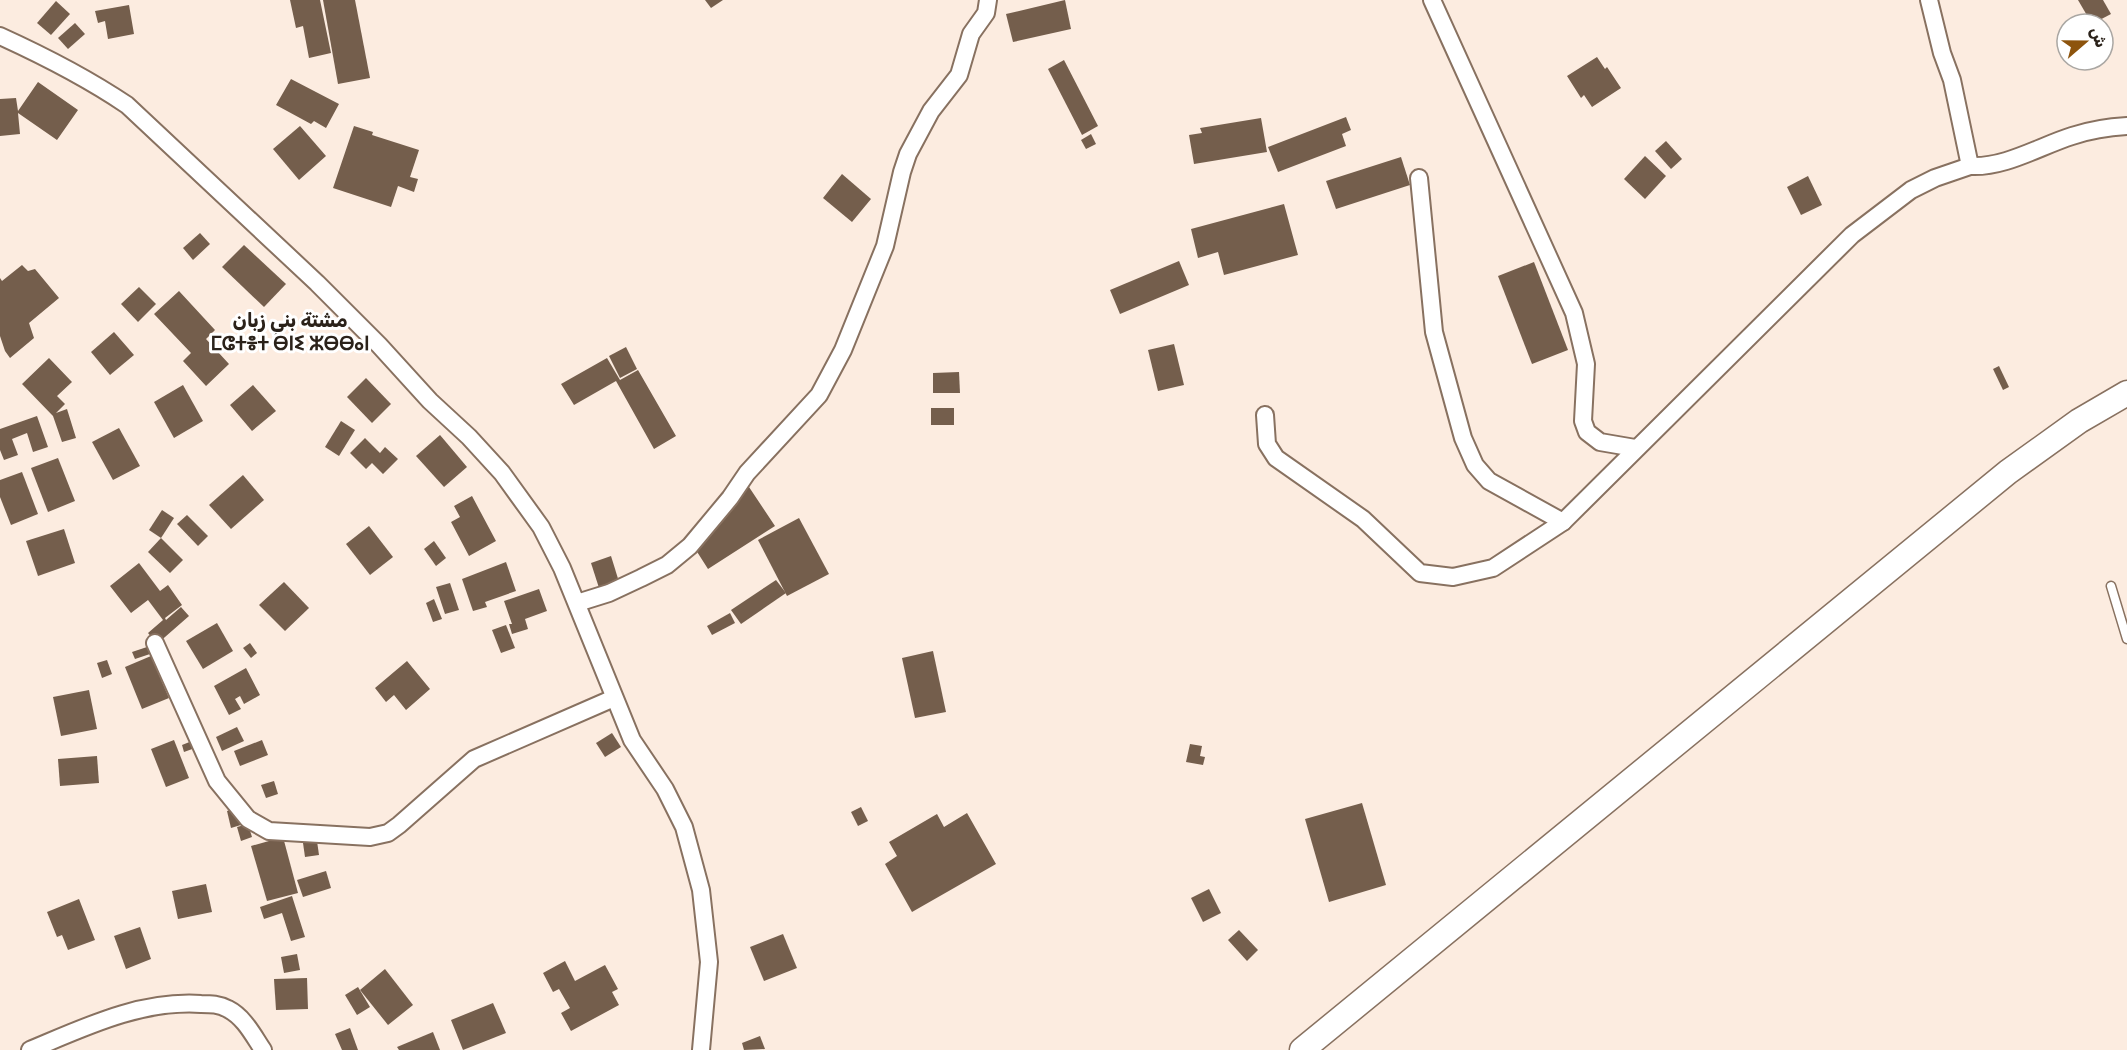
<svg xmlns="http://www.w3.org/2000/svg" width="2127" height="1050" viewBox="0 0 2127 1050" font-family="Rubik,'Noto Naskh Arabic','Noto Sans Tifinagh',sans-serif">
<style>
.building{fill:#745e4c}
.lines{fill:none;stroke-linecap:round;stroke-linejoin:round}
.lane-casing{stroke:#887160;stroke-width:11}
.street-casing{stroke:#887160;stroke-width:20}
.secondary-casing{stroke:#887160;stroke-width:27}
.lane{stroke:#fff;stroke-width:8}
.street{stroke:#fff;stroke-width:16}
.secondary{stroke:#fff;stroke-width:24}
.labels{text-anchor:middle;stroke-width:6;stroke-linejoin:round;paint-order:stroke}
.quarter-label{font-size:20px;font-weight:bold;fill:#2b221a;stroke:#fff}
</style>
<rect width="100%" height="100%" fill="#fcece0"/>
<g class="building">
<polygon points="290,0 320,0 331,53 309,58 303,26 296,28"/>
<polygon points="323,0 355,0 370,78 338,84"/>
<polygon points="705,0 723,0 711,8"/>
<polygon points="1065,0 1071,29 1013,42 1006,14"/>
<polygon points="2078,0 2103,0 2111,14 2092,24"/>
<polygon points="56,1 70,14 51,35 37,23"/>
<polygon points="129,5 134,34 108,39 105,21 98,23 95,11"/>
<polygon points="75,23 85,34 68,49 58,38"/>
<polygon points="1597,57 1605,69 1607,67 1621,88 1592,107 1584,95 1581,98 1567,76"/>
<polygon points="1064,60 1098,126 1082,135 1048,69"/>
<polygon points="291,79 339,104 326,128 314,121 311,124 276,105"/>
<polygon points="38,82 78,110 57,140 18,113 20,134 0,136 0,99 16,98 18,111"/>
<polygon points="1346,117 1351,130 1342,134 1346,146 1278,172 1268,147"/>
<polygon points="1261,118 1267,152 1194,164 1189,135 1202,133 1200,128"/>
<polygon points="300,126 326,156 299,180 273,149"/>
<polygon points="354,126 373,132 372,135 419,150 410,177 418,179 414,192 398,186 391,207 333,188"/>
<polygon points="1091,134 1096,144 1086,149 1081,140"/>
<polygon points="1666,141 1682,159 1671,169 1655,151"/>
<polygon points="1645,156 1666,176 1645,199 1624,179"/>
<polygon points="1401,157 1410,185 1336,209 1326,181"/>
<polygon points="842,174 871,199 852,222 823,198"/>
<polygon points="1808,176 1822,205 1801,215 1787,187"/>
<polygon points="1284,204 1298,255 1224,275 1218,252 1198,258 1191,229"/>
<polygon points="200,233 210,244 193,260 183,248"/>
<polygon points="244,245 286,284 264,307 222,267"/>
<polygon points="1179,261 1189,285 1120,314 1110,290"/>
<polygon points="1534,262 1568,350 1532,364 1498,276"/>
<polygon points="22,265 28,271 35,269 59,298 29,323 34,338 10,358 5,351 0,336 0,278 2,281"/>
<polygon points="139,287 156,304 138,322 121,304"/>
<polygon points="179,291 215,330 206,339 229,364 206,386 183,361 191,353 154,314"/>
<polygon points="114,332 134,355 110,375 91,352"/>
<polygon points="1174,344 1184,385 1158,391 1148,350"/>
<polygon points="626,347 637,369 620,378 609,356"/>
<polygon points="49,358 72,382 57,396 65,404 56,413 67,409 76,438 62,442 53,416 22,384"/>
<polygon points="607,358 620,380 638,370 676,436 654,449 616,381 574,405 561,384"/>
<polygon points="1999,366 2009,387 2003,390 1993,369"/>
<polygon points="959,372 960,393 933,393 933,373"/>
<polygon points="366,378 391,404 372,423 347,397"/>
<polygon points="183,385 203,421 174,438 154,402"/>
<polygon points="253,385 276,411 252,431 230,405"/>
<rect x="931" y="408" width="23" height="17"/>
<polygon points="37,416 48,447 33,452 27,433 12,439 18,455 4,460 0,450 0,429"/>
<polygon points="341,421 355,430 339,456 325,447"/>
<polygon points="119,428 140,466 113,480 92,442"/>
<polygon points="440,435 467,467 444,487 416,456"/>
<polygon points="365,438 380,453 385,447 398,459 383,474 372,463 366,469 350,453"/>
<polygon points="58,458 75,501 48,512 31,468"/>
<polygon points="22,472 38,514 11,525 0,497 0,480"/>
<polygon points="243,475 264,500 231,529 209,505"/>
<polygon points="747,484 775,526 708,569 687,536 724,512"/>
<polygon points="472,496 496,541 469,556 451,522 460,517 454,506"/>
<polygon points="162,510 174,518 161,538 149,530"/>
<polygon points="187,515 208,536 198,546 177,524"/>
<polygon points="799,518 829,574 787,596 758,540"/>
<polygon points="369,526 393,557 370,575 346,544"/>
<polygon points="64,529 75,563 38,576 26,541"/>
<polygon points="161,538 183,560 170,573 148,552"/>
<polygon points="434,541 446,558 436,566 424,549"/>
<polygon points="611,556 620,585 600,591 591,563"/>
<polygon points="506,562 516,591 485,602 487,607 473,611 462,579"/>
<polygon points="139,563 160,591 168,585 182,605 165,618 166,620 181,607 189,616 157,644 148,633 163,620 148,600 131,613 110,586"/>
<polygon points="776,580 786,593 741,624 731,610"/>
<polygon points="284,582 309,608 285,631 259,605"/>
<polygon points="450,583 459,610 445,614 436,587"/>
<polygon points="539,589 547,611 525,619 528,629 512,634 509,624 512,624 504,601"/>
<polygon points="434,599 442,619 433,622 426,603"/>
<polygon points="730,613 735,623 712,635 707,626"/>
<polygon points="217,623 233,651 203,669 186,641"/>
<polygon points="506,625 515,648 501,653 492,630"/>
<polygon points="250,643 257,653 251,658 243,648"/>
<polygon points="147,647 150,654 135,659 132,652"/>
<polygon points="933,651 946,712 915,718 902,658"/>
<polygon points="151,656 169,698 142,709 125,667"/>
<polygon points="107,660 112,674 102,678 97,663"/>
<polygon points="407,661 430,689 406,710 394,695 386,702 375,688"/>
<polygon points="246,668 260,695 244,704 240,696 235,699 241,709 229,715 214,686"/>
<polygon points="89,690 97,729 61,736 53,697"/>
<polygon points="237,727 244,741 222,751 216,737"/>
<polygon points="612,733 621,747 605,757 596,743"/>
<polygon points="174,740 189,778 166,787 151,749"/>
<polygon points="262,740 268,755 240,766 234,751"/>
<polygon points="192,741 195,748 184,752 182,745"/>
<polygon points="1190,744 1202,746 1200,756 1205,757 1203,765 1186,762"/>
<polygon points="97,756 99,783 60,786 58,759"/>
<polygon points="274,781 278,794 266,798 261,785"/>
<polygon points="1362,803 1386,885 1329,902 1305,819"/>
<polygon points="239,807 244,824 231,828 227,811"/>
<polygon points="861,807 868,821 858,826 851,812"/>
<polygon points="967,813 996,864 912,912 885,864 897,856 889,842 937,814 944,827"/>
<polygon points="248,824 252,837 241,841 237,827"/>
<polygon points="283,837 298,893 267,901 251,846"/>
<polygon points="317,841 319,855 305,857 303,843"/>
<polygon points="326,871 331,888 303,897 297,880"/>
<polygon points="206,884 212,912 178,919 172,891"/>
<polygon points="1209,889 1221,913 1203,922 1191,898"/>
<polygon points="292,896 305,937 291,941 282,913 264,919 260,907"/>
<polygon points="79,899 95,940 68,950 62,935 57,937 47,912"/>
<polygon points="140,927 151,959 126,969 114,936"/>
<polygon points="1239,930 1258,950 1247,961 1228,940"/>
<polygon points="783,934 797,968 764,981 750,947"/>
<polygon points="297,954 300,970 284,973 281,957"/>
<polygon points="565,961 575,981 605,965 618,989 612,992 619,1005 571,1031 561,1013 570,1008 559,989 553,992 543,973"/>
<polygon points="385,969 413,1005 388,1025 360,990"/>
<polygon points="307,978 308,1009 276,1010 274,979"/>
<polygon points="358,987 370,1007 357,1015 345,995"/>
<polygon points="493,1003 506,1033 463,1050 451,1020"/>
<polygon points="350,1028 358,1050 342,1050 335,1034"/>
<polygon points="433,1032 440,1050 399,1050 397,1047"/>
<polygon points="760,1036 765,1049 744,1050 742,1043"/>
</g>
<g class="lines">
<g class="lane-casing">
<polyline id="lane" points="2111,586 2127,639"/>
</g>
<g class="street-casing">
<g id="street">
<polyline points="1432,0 1574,313 1586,364 1583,421 1587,432 1600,442 1635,448"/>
<path d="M1929 0 1942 53 1952 80 1970 166C2005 168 2040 146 2072 136 2090 130 2108 127 2127 126"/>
<path d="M0 36C44 56 87 78 127 105L317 283 379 345 430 401 469 437 502 473 541 527 562 568 632 740 665 789 684 827 701 890 709 962 701 1050"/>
<polyline points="1419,178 1434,332 1463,438 1475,465 1489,481 1563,522"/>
<polyline points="1265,415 1267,444 1276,458 1363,519 1420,573 1453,577 1493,568 1563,522 1852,235 1911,190 1935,178 1970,166"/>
<polyline points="577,603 609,593 641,578 667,565 690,546 730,498 747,473 819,395 843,350 885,246 902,172 908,154 931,111 959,75 971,34 986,13 988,0"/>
<polyline points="155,643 217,781 248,819 269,831 370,837 388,833 399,825 474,759 614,698"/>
<path d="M30 1050C85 1027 140 1000 201 1004 211 1004 219 1004 228 1009 244 1017 253 1035 263 1050"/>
</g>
</g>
<g class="secondary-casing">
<polyline id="secondary" points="1302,1050 2008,472 2079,421 2127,393"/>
</g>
<use href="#lane" class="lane"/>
<use href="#street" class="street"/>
<use href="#secondary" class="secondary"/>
</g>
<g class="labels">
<g class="quarter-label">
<text x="290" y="327">مشتة بني زبان<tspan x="290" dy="23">ⵎⵛⵜⴻⵜ ⴱⵏⵉ ⵣⴱⴱⴰⵏ</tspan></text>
</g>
</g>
<g transform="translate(2085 42) rotate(70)"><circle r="28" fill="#ffffff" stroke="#aaa7a3" stroke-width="1.5"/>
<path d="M0-4.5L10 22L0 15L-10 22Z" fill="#8d540d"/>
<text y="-9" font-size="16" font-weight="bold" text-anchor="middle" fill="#2b221a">ش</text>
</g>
</svg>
